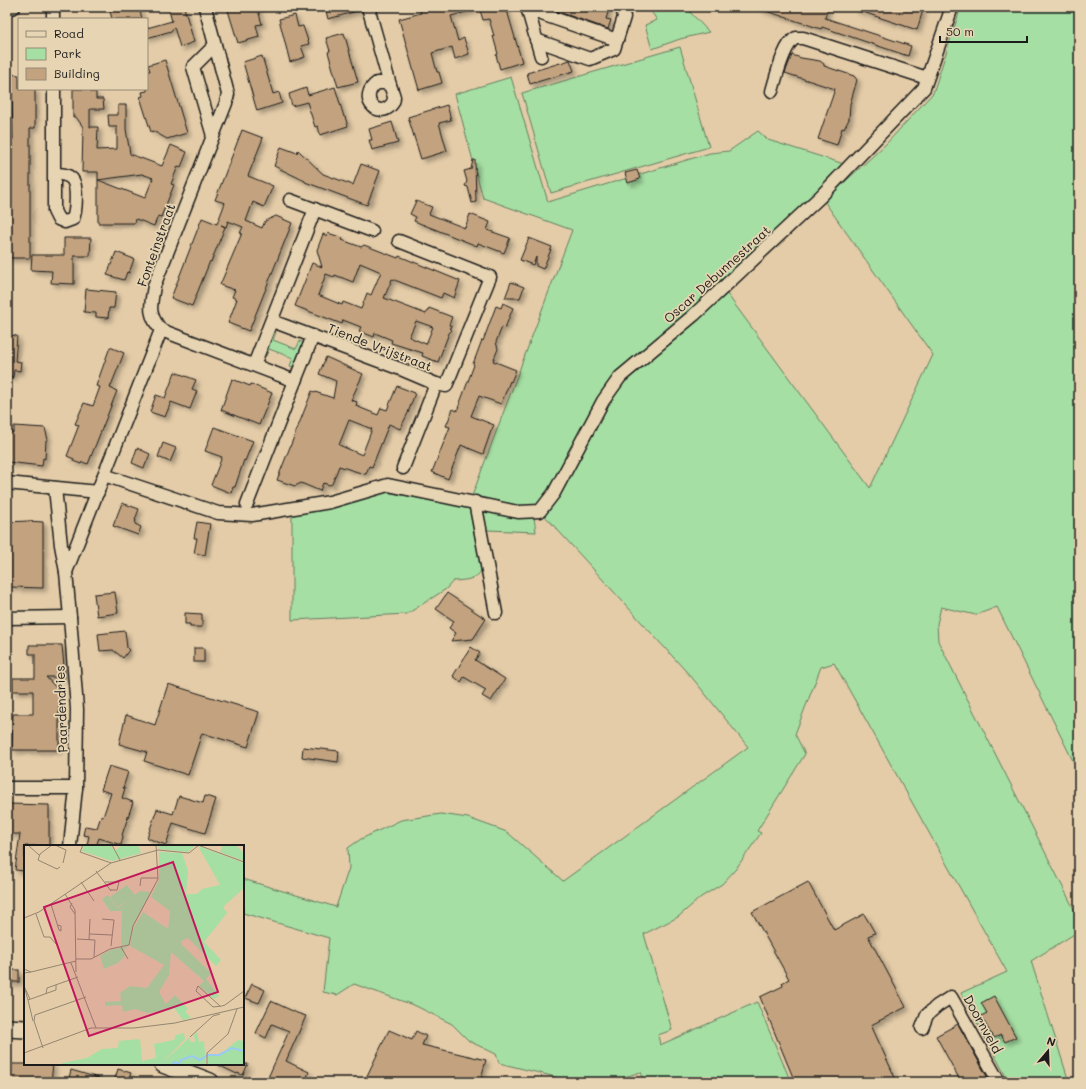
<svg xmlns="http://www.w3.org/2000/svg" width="1086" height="1089" viewBox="0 0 1086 1089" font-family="Mali,sans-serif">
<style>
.green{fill:#a6dfa3;stroke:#617e60}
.building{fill:#c3a37f;stroke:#1c1c1c;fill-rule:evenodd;filter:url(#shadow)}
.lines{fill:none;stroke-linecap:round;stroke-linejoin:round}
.street-casing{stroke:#1c1c1c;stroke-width:15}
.secondary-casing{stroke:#1c1c1c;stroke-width:20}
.street{stroke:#e7d4b2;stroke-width:12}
.secondary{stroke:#e7d4b2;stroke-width:17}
.labels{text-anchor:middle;stroke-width:3.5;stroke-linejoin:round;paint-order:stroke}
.street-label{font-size:13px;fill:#1c1c1c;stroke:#e7d4b2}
.inset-river{fill:none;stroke:#98caf5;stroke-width:2}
.inset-road{fill:none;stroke:#948670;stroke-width:1}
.view{fill:#c2185b;fill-opacity:0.15;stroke:#c2185b;stroke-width:2}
.inset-edge{fill:none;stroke:#1c1c1c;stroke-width:2}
</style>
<defs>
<filter id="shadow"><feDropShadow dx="3.5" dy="3.5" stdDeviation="2" flood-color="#0004"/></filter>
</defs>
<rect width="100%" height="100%" fill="#e4cca8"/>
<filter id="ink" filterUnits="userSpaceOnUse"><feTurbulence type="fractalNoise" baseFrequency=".025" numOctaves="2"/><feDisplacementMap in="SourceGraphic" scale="8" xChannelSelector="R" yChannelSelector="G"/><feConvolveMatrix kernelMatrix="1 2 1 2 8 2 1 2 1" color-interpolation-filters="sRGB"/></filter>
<g filter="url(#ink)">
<g class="green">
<polygon points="648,7 688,7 688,10 709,32 680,39 652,49 645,25 657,20"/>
<polygon points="961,7 1079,7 1079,773 997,607 976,615 941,607 937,624 938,641 1079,919 1079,931 1031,961 1069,1082 1009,1082 961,993 1007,972 834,663 821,667 795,734 805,754 757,831 761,833 735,870 722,884 701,897 678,917 644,934 672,1030 658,1035 660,1045 757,1002 791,1082 644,1082 641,1072 621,1078 622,1082 576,1082 499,1063 496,1054 469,1041 452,1024 416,1006 354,984 337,995 323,992 329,938 243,913 243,879 336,907 349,868 348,848 361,839 401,820 441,814 468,818 507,832 563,881 748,747 694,680 544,515 552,506 614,394 626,381 727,294 870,488 933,355 824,201 886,144 933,93"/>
<polygon points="680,47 709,147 551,193 522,93"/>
<polygon points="511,77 548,202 710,153 729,151 758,131 768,140 844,164 844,168 717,289 616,376 549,495 537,507 513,506 472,496 572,230 483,198 455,94"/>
<polygon points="272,331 276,332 273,340 296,349 300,341 303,343 293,367 290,366 293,358 269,349 266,356 263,355"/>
<path d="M385 492 534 517 536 532 487 530 490 549 487 552C483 576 477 580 453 581L446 589 407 614 292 620V515Z"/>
</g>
<g class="building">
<polygon points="109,7 139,7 142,19 112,19"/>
<polygon points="168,7 184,7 194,42 180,47 174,27 171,31 147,38 147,28 172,21"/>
<polygon points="227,7 257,7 262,24 256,25 259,37 238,43"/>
<polygon points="325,7 361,7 361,10 328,19"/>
<polygon points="419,7 473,7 474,10 451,16 458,41 464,38 469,54 455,59 452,47 432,53 437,72 439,72 442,83 419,90 399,19 421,13"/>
<polygon points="479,7 506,7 522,62 500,69 496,55 498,54 493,36 494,36 489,19 483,20"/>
<polygon points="545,7 604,7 609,9 606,19 611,20 608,29"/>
<polygon points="761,7 828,7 825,18 911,46 908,56 822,27 821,29 760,9"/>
<polygon points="854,7 914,7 923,10 917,30 854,9"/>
<polygon points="295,15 298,27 303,26 309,44 301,46 305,57 290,62 279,19"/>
<polygon points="344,33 358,82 338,87 328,52 330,51 326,38"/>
<polygon points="792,55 801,58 820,61 824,64 824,66 854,76 857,80 850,104 849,119 844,129 842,128 837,145 818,139 835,89 785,73"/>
<polygon points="262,56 273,94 279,92 282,103 257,111 243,62"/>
<polygon points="165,60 187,133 167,139 153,131 151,132 140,97 143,96 142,92 147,91 147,71 150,71 148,65"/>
<polygon points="570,60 574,71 530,84 527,73"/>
<polygon points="10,74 19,75 19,89 35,89 35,128 30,128 30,258 8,258 7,162 9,162 9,139 13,139 12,91 10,91"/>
<polygon points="335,87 344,117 345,117 348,126 320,135 318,126 315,127 307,102 292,106 289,94 306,88 308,95"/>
<path d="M73 89H91V92H96V99H103L104 109H90V127H98L97 150 117 149V127H109L108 115H118V105H126V129L130 154 162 166 171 145 187 152 181 167 178 166 171 184 174 185 161 217 158 216 154 226 136 219 135 223H98V172H82L83 127 76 117H73ZM142 174 153 178 145 198 98 180Z"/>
<polygon points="447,105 451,120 439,123 447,151 421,159 408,117"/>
<polygon points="392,122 398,143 372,150 369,140 372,140 369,129"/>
<polygon points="242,130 263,138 248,176 273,186 264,207 253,202 246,221 262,228 265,221 276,216 292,223 249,331 228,323 237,299 232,297 235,290 220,285 242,233 240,233 243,227 228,221 226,227 221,225 225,227 211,262 210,261 192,306 171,298 202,218 217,224 225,203 215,200"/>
<polygon points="281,147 297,153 298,150 323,174 353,185 361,164 380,171 367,205 305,182 305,181 274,166"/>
<polygon points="473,160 475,160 476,202 472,203 468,187 465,186 467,181 464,171 471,169"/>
<polygon points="637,170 640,179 628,183 625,173"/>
<polygon points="416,201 432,207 429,214 465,228 470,214 490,222 487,230 510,238 504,253 478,243 477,246 414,221 416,217 410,214"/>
<path d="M328 233 343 238 342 240 361 247 364 245 398 258 399 256 460 281 454 298 443 293 441 298 392 279 384 298 426 314 429 308 452 317 449 325 452 327 450 328 452 330 449 333 438 362 422 356 423 353 391 343 392 340 375 333 374 337 359 331 361 327 343 320 342 324 295 306 312 263 322 267 317 250 323 234 327 236ZM360 263 381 272 371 295 367 293 361 309 343 302 342 305 318 295 326 274 334 277 335 275 353 282ZM416 321 433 327 426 344 409 337Z"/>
<polygon points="64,238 91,238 90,256 74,256 74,284 51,283 52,271 31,270 32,255 64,255"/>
<polygon points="529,238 552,247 543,269 536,266 536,257 533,265 520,260"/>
<polygon points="116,252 134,259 129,273 127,272 124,280 107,275"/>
<polygon points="511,282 524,287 520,298 505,298"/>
<polygon points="86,289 116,292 114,308 109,308 108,318 96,317 96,313 84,312"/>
<polygon points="503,303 513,308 505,328 502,327 496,342 498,349 493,361 516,370 511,382 510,381 501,404 479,396 471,416 494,425 491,431 483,454 461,445 448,479 432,472 450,427 446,426 453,409 457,411 474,365 473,364 482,340 483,341 496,306 501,308"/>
<polygon points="7,335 17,336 15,361 21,362 20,371 14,370 13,377 7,377"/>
<polygon points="110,347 124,353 110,388 117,391 88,464 82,462 81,464 73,461 74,459 67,456 79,425 75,424 84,403 93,406 100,387 96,386"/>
<path d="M326 357 363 374 351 400 357 402 356 406 378 415 381 408 387 410 397 386 415 393 408 413 400 429 389 424 372 467 369 466 366 474H364L339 466 332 484 330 485 323 483 320 491 301 483 295 486 277 480 312 391 333 398 336 381 319 374ZM349 420 372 429 362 455 339 445Z"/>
<polygon points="175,372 196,380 192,389 197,391 190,409 171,402 165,417 150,412 156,395 165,398"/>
<polygon points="232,379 250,386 251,384 272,393 259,425 221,410"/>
<polygon points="14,426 45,428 48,440 46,440 45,459 43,458 42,466 7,462 7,432 14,432"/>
<polygon points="214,427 253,441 245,461 244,460 235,487 233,487 231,493 211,485 222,457 205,451"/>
<polygon points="163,443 176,448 170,462 158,457"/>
<polygon points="137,448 150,454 144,468 132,463"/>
<polygon points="122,503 139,509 135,520 136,520 135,524 141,527 138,535 113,526"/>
<polygon points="28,521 43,522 43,588 10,587 10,575 7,575 7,522"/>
<polygon points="197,522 210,524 205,555 194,553 197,538 194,538"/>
<polygon points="115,592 118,613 97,616 94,594"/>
<polygon points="447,593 486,619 473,639 451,641 456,633 449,628 454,621 436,609"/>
<polygon points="185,613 202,614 202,627 190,627 190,624 185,624"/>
<polygon points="125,631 127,648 129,650 123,658 113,650 100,651 98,634"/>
<polygon points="29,645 62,645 65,677 46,677 59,691 59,750 12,750 13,714 33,714 33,691 13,691 13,678 35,678 35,654 29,654"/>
<polygon points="471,647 480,653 475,660 505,679 491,701 482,696 486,690 464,677 461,682 453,676"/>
<rect x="194" y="648" width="10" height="14"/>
<polygon points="168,684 259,712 248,747 202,733 188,775 144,761 147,752 119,744 126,715 155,725"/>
<polygon points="303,747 339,751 338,762 302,757"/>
<polygon points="109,766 128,772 123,788 125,788 122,798 133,802 122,835 123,836 121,845 99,838 96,846 92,846 87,845 89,836 83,835 85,826 97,828 101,816 103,817 111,793 101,790"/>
<polygon points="179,796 203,803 205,796 216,799 205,833 173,823 166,845 147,838 157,809 173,814"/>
<polygon points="7,804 49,805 49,846 25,846 25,871 15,870 20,834 9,834 9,826 7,826"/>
<polygon points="808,882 834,930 864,914 875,933 868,936 906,1007 871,1025 897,1082 795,1082 760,997 783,986 782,983 789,979 752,912"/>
<rect x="7" y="970" width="12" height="12"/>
<polygon points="252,984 265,990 259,1003 245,998"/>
<polygon points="994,996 1016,1037 1005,1042 1001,1035 994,1038 992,1034 991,1034 981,1016 987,1013 981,1003"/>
<polygon points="271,1001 297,1013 306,1016 286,1061 309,1072 305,1082 266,1082 289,1031 272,1024 266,1038 256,1033"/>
<polygon points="958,1024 990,1082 961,1082 936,1036"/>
<polygon points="389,1030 412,1040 416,1031 426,1036 422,1045 486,1060 480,1082 364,1082"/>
<polygon points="7,1064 53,1064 51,1082 7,1082"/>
<polygon points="216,1064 248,1064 243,1075 237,1073 237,1074"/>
<polygon points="118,1069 131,1073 128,1082 114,1082"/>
<polygon points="71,1070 102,1079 102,1082 68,1082"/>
</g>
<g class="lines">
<g class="street-casing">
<g id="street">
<polyline points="53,7 53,19"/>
<polyline points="368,7 390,85"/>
<polyline points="527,7 541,56"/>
<polyline points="7,9 14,7"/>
<polyline points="527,9 617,40"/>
<polyline points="536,40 590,59 614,49 624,17 622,7"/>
<path d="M377 83H384L390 85C391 88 393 93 394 97 394 100 393 103 391 105 378 120 357 97 377 83Z"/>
<path d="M54 89V211L58 219 65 222 73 219C76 211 78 186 72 179 67 174 61 174 54 174"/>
<path d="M772 91C776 78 784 43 796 38 797 38 802 38 803 38L927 78"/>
<polyline points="213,136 193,67 215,45"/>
<polyline points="290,200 372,231"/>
<polyline points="399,241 490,277 446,386 436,384 403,468"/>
<polyline points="272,321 403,370 436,384"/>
<polyline points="161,330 295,381 247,504"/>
<polyline points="254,365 315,209"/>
<polyline points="295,381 313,336"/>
<polyline points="104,475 218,513 252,515 330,502 388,485 518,512 540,511 554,493 603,401 620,377 694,315 821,196 924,88 952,7"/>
<polyline points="7,483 98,492"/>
<polyline points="55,488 61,545 66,572 70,617 77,709 76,788 70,846"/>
<polyline points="475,502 496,613"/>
<path d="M66 572 161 330C147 313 151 306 154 286L226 103 228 94 205 7"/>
<polyline points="7,618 70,617"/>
<polyline points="7,788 76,788"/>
<polyline points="922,1028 927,1015 937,1006 951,997 999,1082"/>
</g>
</g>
<g class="secondary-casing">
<g id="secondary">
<polyline points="7,1028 25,1029"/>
<polyline points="163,1064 210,1082"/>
</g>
</g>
<use href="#street" class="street"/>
<use href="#secondary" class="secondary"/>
</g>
</g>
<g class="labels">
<g class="street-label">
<text transform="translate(156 245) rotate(-70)" y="5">Fonteinstraat</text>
<text transform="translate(717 274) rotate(-42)" y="5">Oscar Debunnestraat</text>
<text transform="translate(380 347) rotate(21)" y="5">Tiende Vrijstraat</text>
<text transform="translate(61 709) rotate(-92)" y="5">Paardendries</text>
<text transform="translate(983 1024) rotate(61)" y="5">Doornveld</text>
</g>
</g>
<g transform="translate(24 845)">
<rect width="220" height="220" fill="#e4cca8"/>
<path d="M60 0H86L91 6 98 0H114L117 8 88 16 58 6ZM134 0H172L164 7 135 4ZM199 0H212L220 9V16L196 7ZM174 1 220 18V43L199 62 203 68 180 97 197 115 192 121 164 93 157 96 158 100 187 128 182 134 195 151 190 154 175 141 180 136 147 107 145 130 135 147 142 159 151 150 164 164 161 166 167 173 159 175 150 163 145 166 140 163V166L123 168 111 164 99 167 98 160 81 161V157L97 156 96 148 106 141 123 143 140 120 106 101 109 84 119 67 144 84 146 66 127 52 135 35V7L158 8 164 26 162 49H173L178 44 196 40ZM103 40 111 50 94 62 86 52ZM116 46 127 47 109 81 105 100 97 101 98 66H86L78 54 84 50 94 63ZM105 101 100 105 101 111 94 118 80 124 76 111 86 105ZM173 187 175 197 180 196 182 220H39L38 218 63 213 78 204 94 203 95 196 116 194 118 216 132 213 130 199 150 195 152 190 160 188 161 194 136 220 165 193 167 197H171L170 190ZM214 195 220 196V220H184V210H195Z" fill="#a6dfa3"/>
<path class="inset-river" d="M147 220 151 217 155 219 157 215 168 211 176 215 184 210H195L208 203 220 206"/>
<path class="inset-road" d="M4 0 15 10M28 0 16 9 14 15 33 24 36 22M31 0 42 5 39 18M59 0 56 7 87 18M88 0 96 15M174 0 220 17M72 26 87 46M57 37 70 56M81 37H95L93 45H86M116 41 117 33H134M41 49 51 65 52 127M48 58 46 62 51 69M27 59 35 85 37 86V81L34 80M12 69 20 92H26L32 99M0 73 15 67 87 18 134 5 165 8 175 0M78 74 90 75 87 101M66 89 88 90M53 94 71 95 70 112M65 95 66 74M97 102 104 114M52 114H67L86 104 105 100 109 81 134 34 132 0M47 118 72 183M0 124 7 127 0 128M7 127 52 116M22 149 23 143 54 132M4 155 0 141 6 154M196 161 174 141 172 146 189 162 198 161 201 160 220 146M9 176 4 155 32 145V140M166 192 189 171 196 169M19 203 10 176 11 170 62 152M0 208 67 183H110L151 178 220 162M183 220V208L204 189 213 164"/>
<path class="view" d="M149 17 194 147 65 191 20 62Z"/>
<rect width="220" height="220" class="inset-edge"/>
</g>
<rect width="1086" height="1089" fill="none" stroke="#e7d4b2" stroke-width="24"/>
<rect x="12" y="12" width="1062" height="1065" fill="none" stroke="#1c1c1c" stroke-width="1.5" filter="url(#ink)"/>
<rect x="18" y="18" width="130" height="72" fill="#e7d4b2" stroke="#968a76"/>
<rect x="26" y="31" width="20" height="6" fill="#e7d4b2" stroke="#968a76"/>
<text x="54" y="38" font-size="12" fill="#1c1c1c">Road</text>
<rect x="26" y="48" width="20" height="12" fill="#a6dfa3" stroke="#968a76"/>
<text x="54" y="58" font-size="12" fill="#1c1c1c">Park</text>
<rect x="26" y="68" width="20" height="12" fill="#c3a37f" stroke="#968a76"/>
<text x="54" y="78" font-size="12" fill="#1c1c1c">Building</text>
<g transform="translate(1048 1051) rotate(19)" stroke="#e7d4b2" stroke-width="3" paint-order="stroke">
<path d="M0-3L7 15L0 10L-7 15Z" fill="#1c1c1c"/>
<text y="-6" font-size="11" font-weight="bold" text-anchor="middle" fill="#1c1c1c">N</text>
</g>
<path d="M940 36v6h87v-6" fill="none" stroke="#1c1c1c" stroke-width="2"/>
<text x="946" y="36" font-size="12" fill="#1c1c1c" stroke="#e7d4b2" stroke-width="3" paint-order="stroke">50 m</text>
</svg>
